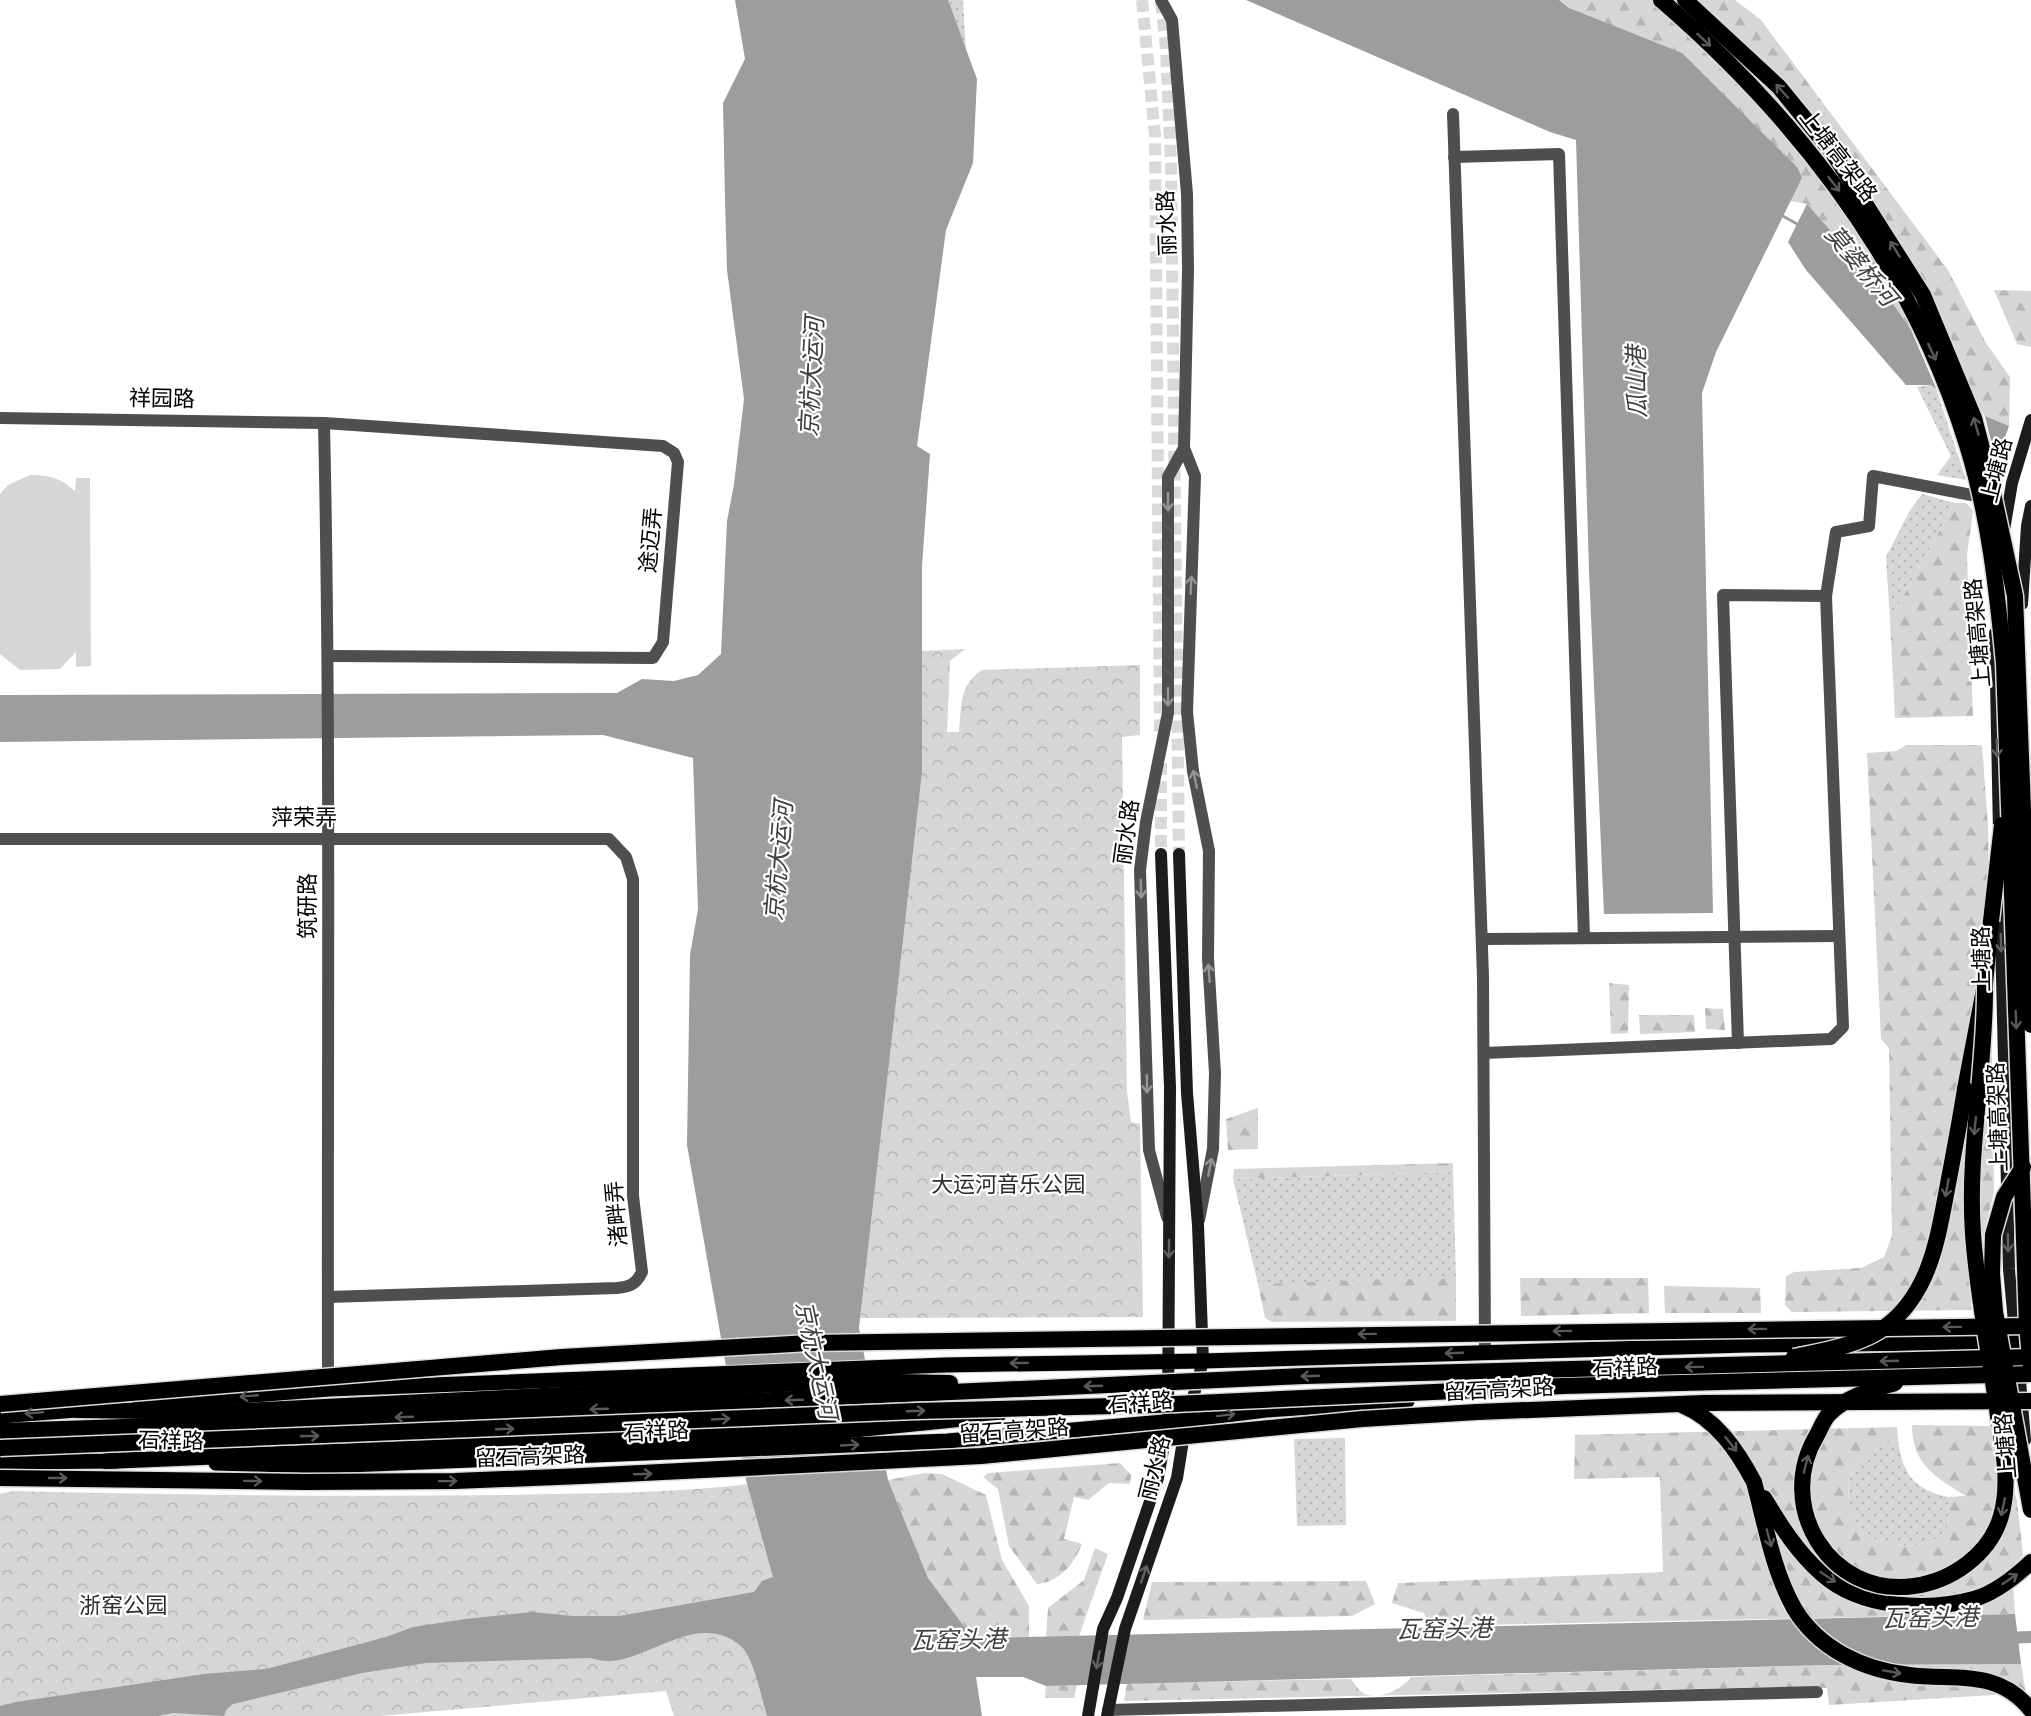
<svg xmlns="http://www.w3.org/2000/svg" width="2031" height="1716" viewBox="0 0 2031 1716" font-family="Mulish,'Noto Sans SC',sans-serif">
<style>
.grass{fill:url(#grass-dots)}
.forest{fill:url(#forest-firs)}
.park{fill:url(#park-crowns)}
.pitch{fill:#d6d6d6}
.water{fill:#9d9d9d}
.lines{fill:none;stroke-linecap:round;stroke-linejoin:round}
.stream{stroke:#9d9d9d;stroke-width:3}
.canal{stroke:#9d9d9d;stroke-width:12}
.secondary-tunnel{stroke:#d9d9d9;stroke-width:12;stroke-dasharray:12 6;stroke-linecap:butt}
.primary-casing{stroke:#dbdbdb;stroke-width:17}
.trunk-casing{stroke:#dbdbdb;stroke-width:19}
.minor{stroke:#4f4f4f;stroke-width:12}
.tertiary{stroke:#4f4f4f;stroke-width:12}
.secondary{stroke:#1c1c1c;stroke-width:12}
.primary{stroke:#000;stroke-width:15}
.trunk{stroke:#000;stroke-width:16}
.trunk-bridge-casing{stroke:#dbdbdb;stroke-width:19;stroke-linecap:butt}
.trunk-bridge{stroke:#000;stroke-width:16}
.oneway{stroke:#595959}
.oneway2{stroke:#959595}
.oneway3{stroke:#606060}
.labels{text-anchor:middle;stroke-width:4.5;stroke-linejoin:round;paint-order:stroke}
.street-label{font-size:22px;fill:#000;stroke:#fff}
.park-label{font-size:22px;fill:#2d2d2d;stroke:#fff}
.water-label{font-size:24px;font-style:italic;fill:#3e3e3e;stroke:#fff}
</style>
<defs>
<pattern id="grass-dots" width="8" height="8" patternUnits="userSpaceOnUse" patternTransform="scale(1.5)"><rect width="8" height="8" fill="#d6d6d6"/><path d="M2 2h.1M6 6h.1" fill="none" stroke="#b6b6b6" stroke-width="1.8" stroke-linecap="round"/></pattern>
<pattern id="forest-firs" width="22" height="20" patternUnits="userSpaceOnUse" patternTransform="scale(1.5)"><rect width="22" height="20" fill="#d6d6d6"/><path d="M5 1l3.5 6h-7zM16 11l3.5 6h-7z" fill="#b6b6b6"/></pattern>
<pattern id="park-crowns" width="20" height="18" patternUnits="userSpaceOnUse" patternTransform="scale(1.5)"><rect width="20" height="18" fill="#d6d6d6"/><path d="M2 6a3 3 0 1 1 6 0M12 15a3 3 0 1 1 6 0" fill="none" stroke="#b6b6b6"/></pattern>
</defs>
<rect width="100%" height="100%" fill="#fff"/>
<g class="grass">
<polygon points="948,0 963,0 966,52 947,3"/>
<polygon points="1930,385 1936,388 1966,480 1937,475 1951,456 1917,387"/>
<polygon points="1922,494 1955,503 1890,620 1886,557 1909,512"/>
<polygon points="1453,1172 1456,1279 1258,1284 1233,1179"/>
<polygon points="1345,1438 1346,1525 1297,1526 1294,1439"/>
<path d="M1898 1440C1903 1474 1913 1489 1948 1497 1948 1505 1950 1517 1948 1525 1938 1552 1885 1550 1866 1534 1846 1517 1841 1478 1861 1459 1870 1449 1885 1445 1898 1440Z"/>
</g>
<g class="forest">
<polygon points="1559,0 1735,0 1761,20 1948,270 1986,343 2010,377 2009,426 1985,416 1911,330 1885,292 1807,204 1790,201 1802,178"/>
<polygon points="1994,290 2031,291 2031,347 2017,344"/>
<polygon points="1955,503 1966,503 1973,511 1967,555 1973,716 1895,718 1890,620"/>
<polygon points="1907,745 1982,745 1988,825 1994,1192 1972,1282 1971,1310 1792,1312 1785,1305 1786,1276 1794,1272 1861,1268 1884,1257 1892,1236 1889,1048 1881,1039 1867,753 1896,751"/>
<polygon points="1609,983 1629,985 1628,1033 1611,1034"/>
<polygon points="1705,1008 1723,1009 1725,1030 1706,1029"/>
<polygon points="1639,1015 1694,1015 1695,1032 1640,1034"/>
<polygon points="1258,1108 1258,1149 1228,1150 1226,1119"/>
<polygon points="1453,1163 1453,1172 1233,1179 1234,1169"/>
<polygon points="1520,1278 1648,1278 1649,1313 1521,1316"/>
<polygon points="1395,1279 1456,1279 1456,1321 1272,1322 1265,1318 1258,1284"/>
<polygon points="1664,1286 1760,1288 1761,1313 1665,1313"/>
<path d="M1912 1425 1992 1426 2017 1500 2023 1555 2012 1567 2015 1614 1430 1626 1424 1613 1392 1603 1398 1583 1663 1572 1660 1477 1574 1479 1575 1435 1897 1427 1898 1440C1885 1445 1871 1449 1861 1459 1841 1478 1846 1517 1866 1534 1885 1550 1938 1552 1948 1525 1950 1517 1948 1505 1948 1497L1966 1496C1935 1477 1912 1464 1912 1425Z"/>
<path d="M1120 1463 1131 1475 1130 1484 1109 1483 1088 1500 1074 1497 1064 1539 1082 1544C1074 1564 1060 1582 1037 1584L1009 1546 998 1489 983 1477 988 1473Z"/>
<polygon points="925,1473 942,1474 986,1495 1002,1560 1029,1606 1029,1637 985,1638 969,1633 928,1578 888,1480"/>
<polygon points="1095,1548 1108,1554 1079,1636 1046,1637 1048,1608 1084,1580"/>
<polygon points="1366,1581 1375,1604 1352,1616 1143,1620 1152,1582"/>
<path d="M2021 1664 2026 1693 1829 1705 1827 1688 1778 1687 1124 1701 1127 1683 1351 1679C1354 1682 1357 1688 1360 1691 1375 1703 1402 1690 1411 1677L1828 1665Z"/>
<polygon points="1077,1685 1074,1698 1045,1698 1046,1686"/>
</g>
<g class="park">
<path d="M965 649 950 661 947 732H959C962 706 958 686 982 670L1140 665V735L1122 737 1127 1091 1131 1122 1140 1124 1143 1317 860 1318 922 773V651Z"/>
<path d="M773 1481 830 1716H674L666 1691 380 1716H0V1494L13 1491C177 1495 341 1497 506 1495 594 1493 685 1494 773 1481Z"/>
</g>
<path class="pitch" d="M30 475C49 475 61 478 75 491L76 478H90L91 666 76 667V652L60 669 20 670 0 654V494L8 485Z"/>
<g class="water">
<path d="M735 0H948L977 79 973 163 946 230 917 446 930 454 922 566V773L859 1328 888 1480 928 1578 969 1633 985 1638 2015 1614 2021 1664 1828 1665 1046 1686 1023 1677H976L982 1716H767C762 1699 754 1660 742 1647 701 1610 653 1657 612 1661 604 1662 596 1659 589 1658L426 1663 362 1673 233 1704 226 1710 224 1716 173 1713 158 1716H0V1706L16 1702 204 1674 266 1669 386 1637 413 1627 465 1619 532 1612 573 1616H619L754 1592 762 1581 773 1577 746 1480 687 1145 690 955 698 909 693 758 603 735 0 742V695L617 693 642 679 674 681 698 675 721 654 727 521 734 484 744 399 727 270 725 199 723 103 745 59Z"/>
<polygon points="1246,0 1559,0 1569,8 1682,53 1797,167 1802,178 1716,352 1702,393 1713,913 1604,914 1589,571 1576,140 1550,132"/>
<polygon points="1807,204 1885,292 1911,330 1936,388 1930,385 1906,385 1806,270 1788,242"/>
<polygon points="1985,416 2009,426 1996,463"/>
</g>
<g class="lines">
<polyline class="stream" points="1781,215 1799,225"/>
<polyline class="canal" points="2002,1638 2031,1637"/>
<g class="secondary-tunnel">
<polyline points="1142,0 1155,135 1160,736"/>
<polyline points="1161,1 1166,48 1171,164 1179,854"/>
<polyline points="1161,763 1161,854"/>
</g>
<g class="primary-casing">
<g id="primary">
<polyline points="139,1404 329,1389 945,1365 1203,1361 1747,1345 2031,1342"/>
<polyline points="0,1416 89,1409"/>
<polyline points="0,1462 117,1461"/>
<polyline points="216,1463 322,1466 948,1441 1186,1420 1266,1410 1407,1401"/>
</g>
</g>
<g class="trunk-casing">
<g id="trunk">
<polyline points="1965,1089 1985,984 1991,921"/>
<polyline points="77,1410 223,1412 844,1381 950,1383"/>
<polyline points="0,1431 310,1421 1152,1383"/>
<polyline points="106,1461 839,1431 998,1415"/>
<path d="M1754 1482C1765 1523 1773 1571 1794 1608 1818 1649 1864 1670 1909 1675 1956 1681 1997 1668 2031 1710"/>
<path d="M1764 1498C1781 1526 1797 1552 1822 1574 1860 1608 1927 1612 1974 1599 1995 1593 2015 1577 2031 1562"/>
</g>
</g>
<g class="minor">
<polyline points="1161,0 1172,20 1187,194 1188,270 1184,448"/>
<polyline points="1453,114 1483,977 1485,1352"/>
<polyline points="1454,157 1559,154 1584,938"/>
<polyline points="324,423 663,446 674,453 678,462 663,642 653,658 329,656"/>
<path d="M0 839H609L626 857 633 879V1196L642 1272C636 1284 630 1287 617 1288L328 1297"/>
<polyline points="1482,939 1839,936"/>
<polyline points="1738,1043 1723,595 1826,596"/>
<polyline points="1484,1053 1831,1039 1843,1027 1826,596 1836,532 1869,526 1873,476 1987,498"/>
<polyline points="1108,1710 1817,1692"/>
</g>
<g class="tertiary">
<path d="M0 418 324 423C331 743 327 1064 328 1385"/>
<polyline points="1184,448 1195,476 1187,712 1193,771 1209,851 1208,958 1215,1073 1213,1149 1199,1220"/>
<polyline points="1167,1217 1149,1150 1140,870 1146,822 1168,713 1168,477 1184,448"/>
</g>
<g class="secondary">
<polyline points="2004,530 2012,483 2031,420"/>
<polyline points="2022,604 2027,526 2031,506"/>
<polyline points="1995,633 1999,832"/>
<polyline points="1179,854 1187,1093 1198,1225 1203,1361 1190,1409"/>
<polyline points="2000,894 2009,1269 2015,1333"/>
<polyline points="2019,1368 2025,1440"/>
<polyline points="1088,1716 1103,1629 1117,1598 1158,1478 1168,1422 1170,1087 1161,854"/>
<polyline points="1107,1716 1125,1629 1177,1478 1185,1428"/>
</g>
<use href="#primary" class="primary"/>
<use href="#trunk" class="trunk"/>
<g class="trunk-bridge-casing">
<g id="trunk-bridge">
<path d="M1661 0C1801 121 1912 266 1967 445 1989 516 1997 590 2004 663L2027 1326 2031 1367"/>
<polyline points="1685,0 1779,87 1833,153 1923,295 1974,418 1989,475 2015,596 2031,1025"/>
<polyline points="1991,921 2002,825"/>
<polyline points="2023,1167 2004,1197 1993,1235 1992,1274 1995,1312 2031,1510"/>
<path d="M1794 1357C1823 1351 1861 1345 1885 1327 1931 1293 1938 1236 1948 1184 1954 1152 1960 1121 1965 1089"/>
<polyline points="1152,1383 1304,1376 2031,1357"/>
<path d="M1895 1383C1872 1390 1847 1396 1829 1414 1824 1419 1821 1428 1817 1435 1774 1506 1830 1598 1914 1586 1952 1581 1990 1554 2001 1516 2011 1481 2002 1444 1997 1409 1989 1351 1977 1292 1973 1234 1967 1150 1986 1068 1985 984"/>
<polyline points="0,1404 562,1357 809,1343 2031,1326"/>
<path d="M1682 1405C1716 1419 1737 1450 1754 1482"/>
<polyline points="0,1448 916,1411 1154,1405 1563,1386 2031,1374"/>
<polyline points="0,1478 304,1482 455,1481 582,1476 981,1456 1362,1419 1477,1412 1704,1403 2031,1401"/>
</g>
</g>
<use href="#trunk-bridge" class="trunk-bridge"/>
</g>
<defs><path id="oneway-shaft" d="M-6 0H5M1.5-3L5.5 0L1.5 3" fill="none" stroke-width="1.6" stroke-linecap="round" stroke-linejoin="round" transform="scale(1.5)"/></defs>
<g class="oneway">
<use href="#oneway-shaft" transform="translate(1704 40) rotate(43)"/>
<use href="#oneway-shaft" transform="translate(1782 91) rotate(-132)"/>
<use href="#oneway-shaft" transform="translate(1834 184) rotate(52)"/>
<use href="#oneway-shaft" transform="translate(1895 249) rotate(-121)"/>
<use href="#oneway-shaft" transform="translate(1932 352) rotate(65)"/>
<use href="#oneway-shaft" transform="translate(1976 426) rotate(-106)"/>
<use href="#oneway-shaft" transform="translate(2016 1020) rotate(88)"/>
<use href="#oneway-shaft" transform="translate(1975 1126) rotate(96)"/>
<use href="#oneway-shaft" transform="translate(1947 1188) rotate(100)"/>
<use href="#oneway-shaft" transform="translate(1952 1327) rotate(179)"/>
<use href="#oneway-shaft" transform="translate(1757 1329) rotate(179)"/>
<use href="#oneway-shaft" transform="translate(1562 1331) rotate(179)"/>
<use href="#oneway-shaft" transform="translate(1367 1334) rotate(179)"/>
<use href="#oneway-shaft" transform="translate(1454 1353) rotate(178)"/>
<use href="#oneway-shaft" transform="translate(1889 1361) rotate(178)"/>
<use href="#oneway-shaft" transform="translate(1019 1363) rotate(179)"/>
<use href="#oneway-shaft" transform="translate(1694 1367) rotate(179)"/>
<use href="#oneway-shaft" transform="translate(1310 1376) rotate(178)"/>
<use href="#oneway-shaft" transform="translate(1093 1386) rotate(178)"/>
<use href="#oneway-shaft" transform="translate(249 1396) rotate(175)"/>
<use href="#oneway-shaft" transform="translate(794 1400) rotate(178)"/>
<use href="#oneway-shaft" transform="translate(599 1409) rotate(178)"/>
<use href="#oneway-shaft" transform="translate(916 1411) rotate(-2)"/>
<use href="#oneway-shaft" transform="translate(34 1413) rotate(175)"/>
<use href="#oneway-shaft" transform="translate(1226 1415) rotate(-7)"/>
<use href="#oneway-shaft" transform="translate(404 1417) rotate(178)"/>
<use href="#oneway-shaft" transform="translate(721 1419) rotate(-3)"/>
<use href="#oneway-shaft" transform="translate(505 1429) rotate(-2)"/>
<use href="#oneway-shaft" transform="translate(310 1436) rotate(-2)"/>
<use href="#oneway-shaft" transform="translate(1731 1444) rotate(52)"/>
<use href="#oneway-shaft" transform="translate(850 1445) rotate(-3)"/>
<use href="#oneway-shaft" transform="translate(1806 1464) rotate(-76)"/>
<use href="#oneway-shaft" transform="translate(643 1474) rotate(-2)"/>
<use href="#oneway-shaft" transform="translate(58 1478)"/>
<use href="#oneway-shaft" transform="translate(253 1481) rotate(1)"/>
<use href="#oneway-shaft" transform="translate(448 1481) rotate(-1)"/>
<use href="#oneway-shaft" transform="translate(2003 1507) rotate(102)"/>
<use href="#oneway-shaft" transform="translate(1769 1538) rotate(75)"/>
<use href="#oneway-shaft" transform="translate(1828 1577) rotate(34)"/>
<use href="#oneway-shaft" transform="translate(2010 1579) rotate(-34)"/>
<use href="#oneway-shaft" transform="translate(1892 1672) rotate(10)"/>
</g>
<g class="oneway2">
<use href="#oneway-shaft" transform="translate(1168 502) rotate(90)"/>
<use href="#oneway-shaft" transform="translate(1191 585) rotate(-88)"/>
<use href="#oneway-shaft" transform="translate(1168 697) rotate(90)"/>
<use href="#oneway-shaft" transform="translate(1195 779) rotate(-102)"/>
<use href="#oneway-shaft" transform="translate(1141 889) rotate(88)"/>
<use href="#oneway-shaft" transform="translate(1209 973) rotate(-94)"/>
<use href="#oneway-shaft" transform="translate(1147 1084) rotate(89)"/>
<use href="#oneway-shaft" transform="translate(1210 1167) rotate(-79)"/>
</g>
<g class="oneway3">
<use href="#oneway-shaft" transform="translate(1997 748) rotate(89)"/>
<use href="#oneway-shaft" transform="translate(2001 943) rotate(89)"/>
<use href="#oneway-shaft" transform="translate(2008 1243) rotate(89)"/>
<use href="#oneway-shaft" transform="translate(1169 1249) rotate(91)"/>
<use href="#oneway-shaft" transform="translate(1144 1574) rotate(-71)"/>
<use href="#oneway-shaft" transform="translate(1098 1660) rotate(100)"/>
</g>
<g class="labels">
<g class="street-label">
<text transform="translate(1839 155) rotate(52)" y="8">上塘高架路</text>
<text transform="translate(1166 223) rotate(-92)" y="8">丽水路</text>
<text transform="translate(162 398) rotate(1)" y="8">祥园路</text>
<text transform="translate(1996 470) rotate(-76)" y="8">上塘路</text>
<text transform="translate(650 540) rotate(-85)" y="8">途迈弄</text>
<text transform="translate(1977 633) rotate(-95)" y="8">上塘高架路</text>
<text x="304" y="825">萍荣弄</text>
<text transform="translate(1126 832) rotate(-82)" y="8">丽水路</text>
<text transform="translate(307 906) rotate(-90)" y="8">筑研路</text>
<text transform="translate(1981 959) rotate(-91)" y="8">上塘路</text>
<text transform="translate(1997 1117) rotate(-92)" y="8">上塘高架路</text>
<text transform="translate(616 1214) rotate(-95)" y="8">渚畔弄</text>
<text transform="translate(1625 1367) rotate(-2)" y="8">石祥路</text>
<text transform="translate(1499 1389) rotate(-3)" y="8">留石高架路</text>
<text transform="translate(1140 1402) rotate(-5)" y="8">石祥路</text>
<text transform="translate(1014 1430) rotate(-4)" y="8">留石高架路</text>
<text transform="translate(656 1431) rotate(-3)" y="8">石祥路</text>
<text transform="translate(171 1440) rotate(1)" y="8">石祥路</text>
<text transform="translate(2005 1446) rotate(-95)" y="8">上塘路</text>
<text transform="translate(530 1456) rotate(-2)" y="8">留石高架路</text>
<text transform="translate(1154 1468) rotate(-76)" y="8">丽水路</text>
</g>
<g class="park-label">
<text x="1008" y="1192">大运河音乐公园</text>
<text x="123" y="1613">浙窑公园</text>
</g>
<g class="water-label">
<text transform="translate(1861 266) rotate(50)" y="8">莫婆桥河</text>
<text transform="translate(812 377) rotate(-87)" y="8">京杭大运河</text>
<text transform="translate(1637 382) rotate(-91)" y="8">瓜山港</text>
<text transform="translate(779 861) rotate(-85)" y="8">京杭大运河</text>
<text transform="translate(816 1360) rotate(78)" y="8">京杭大运河</text>
<text transform="translate(1930 1618) rotate(-1)" y="8">瓦窑头港</text>
<text transform="translate(1444 1629) rotate(-1)" y="8">瓦窑头港</text>
<text transform="translate(958 1640) rotate(-1)" y="8">瓦窑头港</text>
</g>
</g>
</svg>
